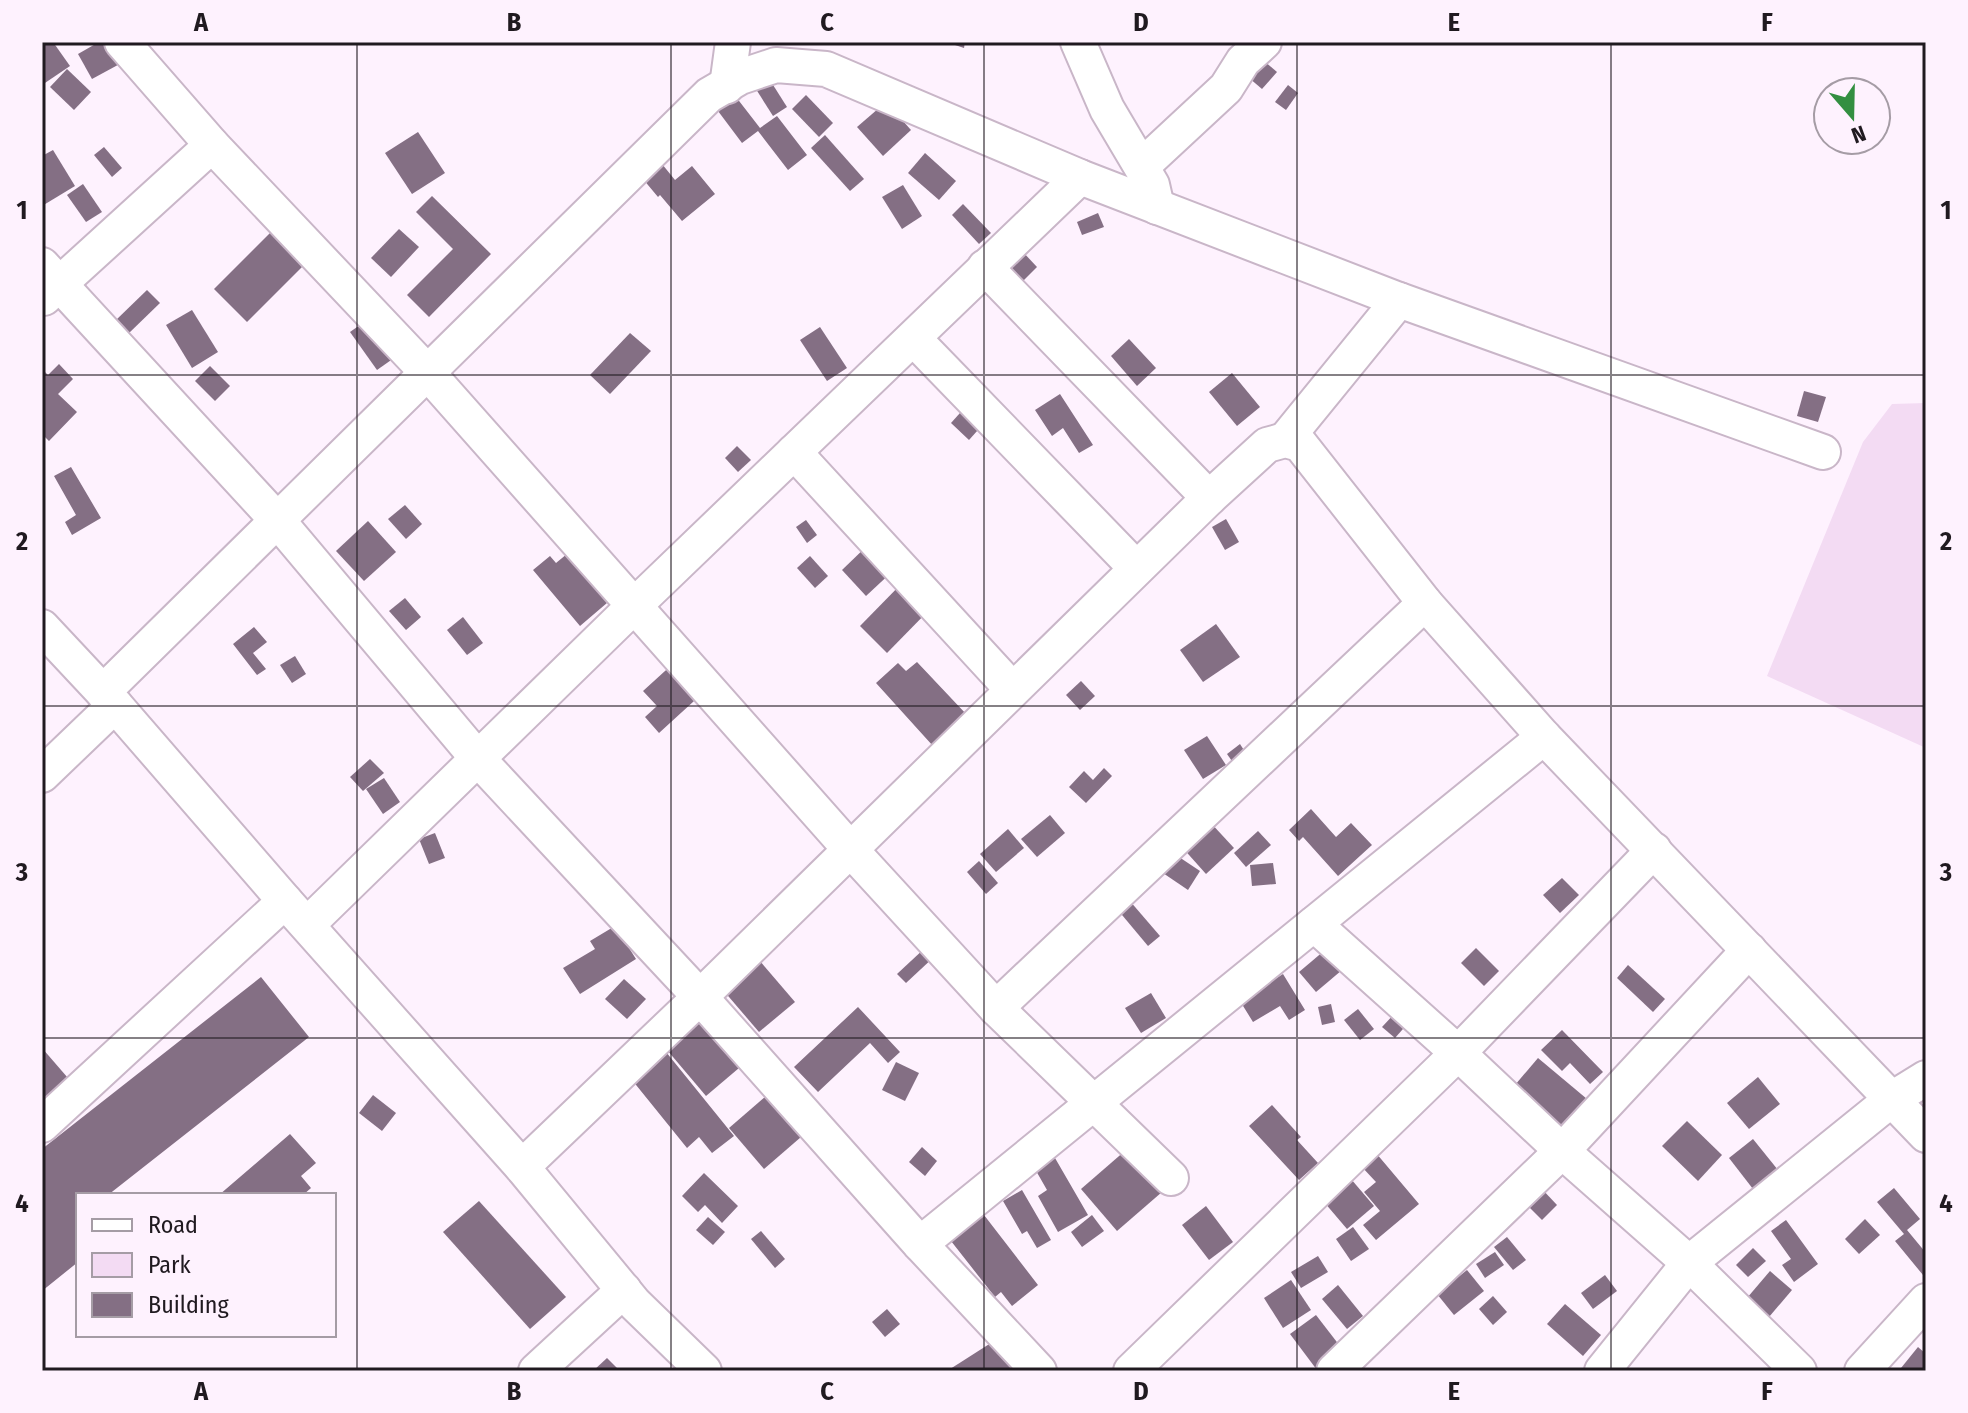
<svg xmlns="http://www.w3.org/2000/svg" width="1968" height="1413" viewBox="0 0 1968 1413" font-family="'Fira Sans Condensed',sans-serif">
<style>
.green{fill:#f3dbf3}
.building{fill:#846f84}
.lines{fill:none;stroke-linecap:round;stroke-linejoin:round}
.street-casing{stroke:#c9b6c8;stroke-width:38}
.street{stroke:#fff;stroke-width:34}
.grid{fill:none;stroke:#201a20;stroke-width:2;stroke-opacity:0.55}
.neatline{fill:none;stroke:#201a20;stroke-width:3}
.grid-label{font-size:26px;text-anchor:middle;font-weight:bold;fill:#201a20}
</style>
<rect width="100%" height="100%" fill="#fef2fe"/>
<polygon class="green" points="1926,403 1926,748 1767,676 1863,442 1892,404"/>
<g class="building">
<polygon points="42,42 53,42 70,66 42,85"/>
<polygon points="99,42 117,42 127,60 92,79 78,54"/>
<polygon points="946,42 965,42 964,48"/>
<polygon points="1257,55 1277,72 1262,89 1242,72"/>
<polygon points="67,69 91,92 74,110 50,87"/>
<polygon points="768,77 787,107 773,116 754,86"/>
<polygon points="1288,85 1298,93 1286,110 1275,102"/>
<polygon points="806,95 833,123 819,137 792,109"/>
<polygon points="736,97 760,128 777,116 807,155 788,170 758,131 742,143 718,111"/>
<polygon points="886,102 911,130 883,156 857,127"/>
<polygon points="418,132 445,173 412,194 385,153"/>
<polygon points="825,135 864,179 850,191 811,148"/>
<polygon points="104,147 122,168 112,177 94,155"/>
<polygon points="53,150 75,186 42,206 42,156"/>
<polygon points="925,153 956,181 939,200 908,173"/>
<polygon points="662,164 675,180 692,166 715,194 682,221 660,195 658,197 643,179"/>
<polygon points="83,184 102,212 86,222 67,195"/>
<polygon points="903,185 922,216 902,229 882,197"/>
<polygon points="432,196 491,254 429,317 407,295 453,249 416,212"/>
<polygon points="963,204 991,233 979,244 952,215"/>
<polygon points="1098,213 1104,227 1082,235 1077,222"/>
<polygon points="281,222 314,255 247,322 214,289"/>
<polygon points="399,229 419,247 391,277 371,258"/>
<polygon points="1022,251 1037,267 1019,285 1004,270"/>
<polygon points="147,290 160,303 128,334 115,321"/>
<polygon points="192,310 218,352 192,368 166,325"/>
<polygon points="367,320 394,358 377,370 350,332"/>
<polygon points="820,327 847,368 827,381 800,340"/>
<polygon points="630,333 651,351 610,394 590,375"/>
<polygon points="1129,339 1156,368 1137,386 1111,356"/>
<polygon points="59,364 73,379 58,394 77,412 49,441 42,434 42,369 48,375"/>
<polygon points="210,366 230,386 215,401 195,381"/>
<polygon points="1232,373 1260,407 1237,426 1209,392"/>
<polygon points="1804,391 1826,397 1818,422 1797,416"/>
<polygon points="1060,394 1093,445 1079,453 1063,428 1052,436 1035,410"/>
<polygon points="968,404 986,421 969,440 951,423"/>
<polygon points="737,446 751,460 738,472 725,458"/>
<polygon points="71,467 101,518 72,535 65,522 76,515 54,476"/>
<polygon points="405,505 422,524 406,539 388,519"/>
<polygon points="1226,519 1239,542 1225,550 1212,527"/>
<polygon points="806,520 817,535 807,543 796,527"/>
<polygon points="368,521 396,552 364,581 336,551"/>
<polygon points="870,543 895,569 866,596 842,570"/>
<polygon points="573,549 614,597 580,626 533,570 550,556 556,563"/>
<polygon points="810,556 828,576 815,588 797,568"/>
<polygon points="907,578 934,605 887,653 860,626"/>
<polygon points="405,598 421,617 406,630 389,611"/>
<polygon points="463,617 483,643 467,655 447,630"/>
<polygon points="1216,624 1240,657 1203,682 1180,650"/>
<polygon points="254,627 267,642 253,653 266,669 257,675 233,644"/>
<polygon points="295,656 306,674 292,683 280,665"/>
<polygon points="676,661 705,691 659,733 645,717 657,706 643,691"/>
<polygon points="917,662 967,715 933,746 876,683 898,663 906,671"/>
<polygon points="1081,681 1095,696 1080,710 1066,695"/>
<polygon points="1207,736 1226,765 1203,779 1184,750"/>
<polygon points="1240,744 1247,755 1234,764 1227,754"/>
<polygon points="370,759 384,773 363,791 350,777"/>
<polygon points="1104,768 1112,776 1086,803 1069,787 1084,771 1093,780"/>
<polygon points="384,778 400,802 383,814 366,789"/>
<polygon points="1311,809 1336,837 1351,823 1372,845 1338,876 1303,837 1299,841 1289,830"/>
<polygon points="1050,815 1065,833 1037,857 1021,839"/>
<polygon points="1209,821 1234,848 1206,874 1181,846"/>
<polygon points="1008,829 1024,848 996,872 980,854"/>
<polygon points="1258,831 1271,845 1246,867 1234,853"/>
<polygon points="435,833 445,858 429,864 419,839"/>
<polygon points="1173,853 1200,871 1188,890 1160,871"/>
<polygon points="979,861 998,883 986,894 967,872"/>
<polygon points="1273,863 1276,884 1252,886 1250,865"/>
<polygon points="1562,878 1579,895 1560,913 1543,895"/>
<polygon points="1123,893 1160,936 1148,946 1112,903"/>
<polygon points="615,926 636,959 580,994 563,968 595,949 590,941"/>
<polygon points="1331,945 1348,965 1316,992 1299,972"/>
<polygon points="926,947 935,956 906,983 897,974"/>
<polygon points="1476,948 1499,971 1484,986 1461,963"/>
<polygon points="759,960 795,1002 759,1032 723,990"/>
<polygon points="1628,965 1665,999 1653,1012 1617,978"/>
<polygon points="1283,974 1305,1010 1289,1020 1280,1006 1253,1022 1240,1001"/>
<polygon points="261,977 309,1037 108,1195 78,1195 78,1262 42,1291 42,1149"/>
<polygon points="624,979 646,999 627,1019 605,999"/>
<polygon points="1151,993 1166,1018 1141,1033 1125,1008"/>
<polygon points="1331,1004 1335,1022 1322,1025 1318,1007"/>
<polygon points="858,1007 900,1052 888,1063 870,1043 818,1092 794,1067"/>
<polygon points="1358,1009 1374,1029 1360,1040 1344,1020"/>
<polygon points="1398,1010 1410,1021 1395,1038 1382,1027"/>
<polygon points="696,1016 739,1068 706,1096 662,1044"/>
<polygon points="1562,1030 1603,1072 1590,1084 1570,1063 1562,1071 1541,1050"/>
<polygon points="662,1047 734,1136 712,1153 699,1137 687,1148 628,1075"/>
<polygon points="42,1048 74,1085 42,1113"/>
<polygon points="1538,1058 1587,1099 1563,1127 1515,1085"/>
<polygon points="896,1062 919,1073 905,1101 882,1090"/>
<polygon points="1758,1077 1780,1104 1749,1129 1727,1103"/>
<polygon points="373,1095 396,1113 382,1131 359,1113"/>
<polygon points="766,1096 801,1137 764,1169 729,1128"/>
<polygon points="1272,1105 1301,1137 1297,1140 1318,1163 1299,1180 1249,1126"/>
<polygon points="1687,1121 1722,1155 1698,1181 1662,1146"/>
<polygon points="290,1134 316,1163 301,1176 311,1188 303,1195 219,1195"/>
<polygon points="1753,1139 1778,1170 1753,1189 1729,1158"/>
<polygon points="922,1147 937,1161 925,1176 909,1162"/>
<polygon points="1126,1150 1162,1192 1117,1231 1081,1189"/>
<polygon points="1376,1153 1419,1204 1376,1240 1363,1225 1380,1211 1364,1192 1376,1182 1361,1166"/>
<polygon points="1055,1158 1088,1215 1058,1232 1038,1196 1047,1190 1035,1169"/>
<polygon points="704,1173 738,1206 722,1223 705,1205 698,1212 682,1196"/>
<polygon points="1351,1179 1374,1206 1347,1229 1324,1202"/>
<polygon points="1541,1188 1557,1205 1542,1220 1525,1203"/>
<polygon points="1894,1188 1920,1219 1907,1230 1926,1253 1926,1273 1923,1275 1895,1241 1904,1234 1877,1202"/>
<polygon points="1022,1190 1051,1240 1037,1248 1027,1231 1022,1234 1003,1201"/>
<polygon points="479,1201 566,1297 530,1329 443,1232"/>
<polygon points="1206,1206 1233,1242 1209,1260 1182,1225"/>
<polygon points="984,1215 1038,1285 1012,1306 1001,1292 995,1297 951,1241"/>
<polygon points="1092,1215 1104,1231 1082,1247 1071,1232"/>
<polygon points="708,1217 725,1232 713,1245 696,1230"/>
<polygon points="1865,1219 1880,1235 1859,1254 1845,1239"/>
<polygon points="1786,1220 1818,1264 1794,1282 1782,1265 1791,1259 1771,1231"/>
<polygon points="1353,1227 1369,1249 1351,1261 1336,1239"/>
<polygon points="761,1231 785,1259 775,1268 751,1239"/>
<polygon points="1507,1237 1526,1260 1513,1270 1494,1247"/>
<polygon points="1753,1248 1766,1261 1748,1277 1736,1265"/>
<polygon points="1495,1252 1504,1265 1485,1278 1476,1264"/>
<polygon points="1318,1256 1328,1272 1301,1288 1291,1272"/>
<polygon points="1467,1270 1484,1291 1454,1315 1437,1294"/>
<polygon points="1770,1271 1792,1290 1769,1317 1747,1298"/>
<polygon points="1605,1275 1617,1291 1593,1309 1581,1293"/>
<polygon points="1291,1280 1311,1310 1283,1328 1264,1298"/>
<polygon points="1338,1285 1363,1316 1347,1329 1322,1299"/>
<polygon points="1493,1296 1507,1312 1493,1325 1479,1309"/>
<polygon points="1565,1304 1601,1335 1583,1356 1547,1324"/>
<polygon points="887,1309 900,1324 885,1337 872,1322"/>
<polygon points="1316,1315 1343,1350 1317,1370 1290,1334"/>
<polygon points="994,1341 1013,1371 947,1371"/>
<polygon points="1918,1347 1926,1354 1926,1371 1905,1371 1901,1368"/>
<polygon points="607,1358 620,1371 593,1371"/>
</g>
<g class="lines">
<g class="street-casing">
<g id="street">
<polyline points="122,42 212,145 427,372 849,848 996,1008 1171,1178"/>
<polyline points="1078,42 1107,109 1152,185 1157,207"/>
<polyline points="727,86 733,42"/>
<polyline points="1142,166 1226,88 1243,61 1264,42"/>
<polyline points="42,265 278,521 479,760 700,997 920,1244 1039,1371"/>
<polyline points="985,267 1209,498"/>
<polyline points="44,298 212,145"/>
<polyline points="914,339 1136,568"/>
<polyline points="1285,440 1399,300"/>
<polyline points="794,452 1012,689"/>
<polyline points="42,627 115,705 285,901 522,1167 635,1304 704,1371"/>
<polyline points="103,692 709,95 740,77 776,65 826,69 1080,177 1399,300 1823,452"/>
<polyline points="42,775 115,705"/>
<polyline points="308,924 635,605 1080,177"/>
<polyline points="1314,924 1458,1053 1562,1151 1689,1263 1799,1371"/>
<polyline points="996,1008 1425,603"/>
<polyline points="42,1125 285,901"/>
<polyline points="522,1167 700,997 1209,498 1267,445 1285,440 1300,444 1425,603 1544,737 1926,1135"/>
<polyline points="920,1244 1544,737"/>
<polyline points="536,1371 624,1290"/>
<polyline points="1131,1371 1458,1053 1654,850"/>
<polyline points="1334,1371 1562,1151 1749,950"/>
<polyline points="1602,1371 1689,1263 1892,1099 1926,1078"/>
<polyline points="1862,1371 1926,1301"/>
</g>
</g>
<use href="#street" class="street"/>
</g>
<path class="grid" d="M357 42V1371M671 42V1371M984 42V1371M1297 42V1371M1611 42V1371M42 375H1926M42 706H1926M42 1038H1926"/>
<rect width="1968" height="1413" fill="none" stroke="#fef2fe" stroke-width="88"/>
<rect x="76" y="1193" width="260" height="144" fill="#fef2fe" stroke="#a59ca5" stroke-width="2"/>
<rect x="92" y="1219" width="40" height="12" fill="#ffffff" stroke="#a59ca5" stroke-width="2"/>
<text x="148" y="1233" font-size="24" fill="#201a20">Road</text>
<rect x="92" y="1253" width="40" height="24" fill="#f3dbf3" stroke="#a59ca5" stroke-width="2"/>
<text x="148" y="1273" font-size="24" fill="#201a20">Park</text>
<rect x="92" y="1293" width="40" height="24" fill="#846f84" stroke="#a59ca5" stroke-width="2"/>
<text x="148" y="1313" font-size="24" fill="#201a20">Building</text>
<g transform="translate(1852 116) rotate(160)"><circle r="38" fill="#fef2fe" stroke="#a59ca5" stroke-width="2"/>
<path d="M0-6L14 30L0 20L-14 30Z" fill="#338f41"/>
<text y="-12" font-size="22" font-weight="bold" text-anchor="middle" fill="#201a20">N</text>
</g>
<rect x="44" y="44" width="1880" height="1325" class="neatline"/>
<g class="grid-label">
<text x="201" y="31">A</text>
<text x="514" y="31">B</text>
<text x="827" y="31">C</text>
<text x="1141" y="31">D</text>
<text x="1454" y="31">E</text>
<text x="1767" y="31">F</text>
<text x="22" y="219">1</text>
<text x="1946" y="219">1</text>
<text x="22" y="550">2</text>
<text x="1946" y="550">2</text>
<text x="22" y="881">3</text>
<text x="1946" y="881">3</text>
<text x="22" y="1212">4</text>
<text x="1946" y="1212">4</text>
<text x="201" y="1400">A</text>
<text x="514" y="1400">B</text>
<text x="827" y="1400">C</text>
<text x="1141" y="1400">D</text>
<text x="1454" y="1400">E</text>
<text x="1767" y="1400">F</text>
</g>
</svg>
